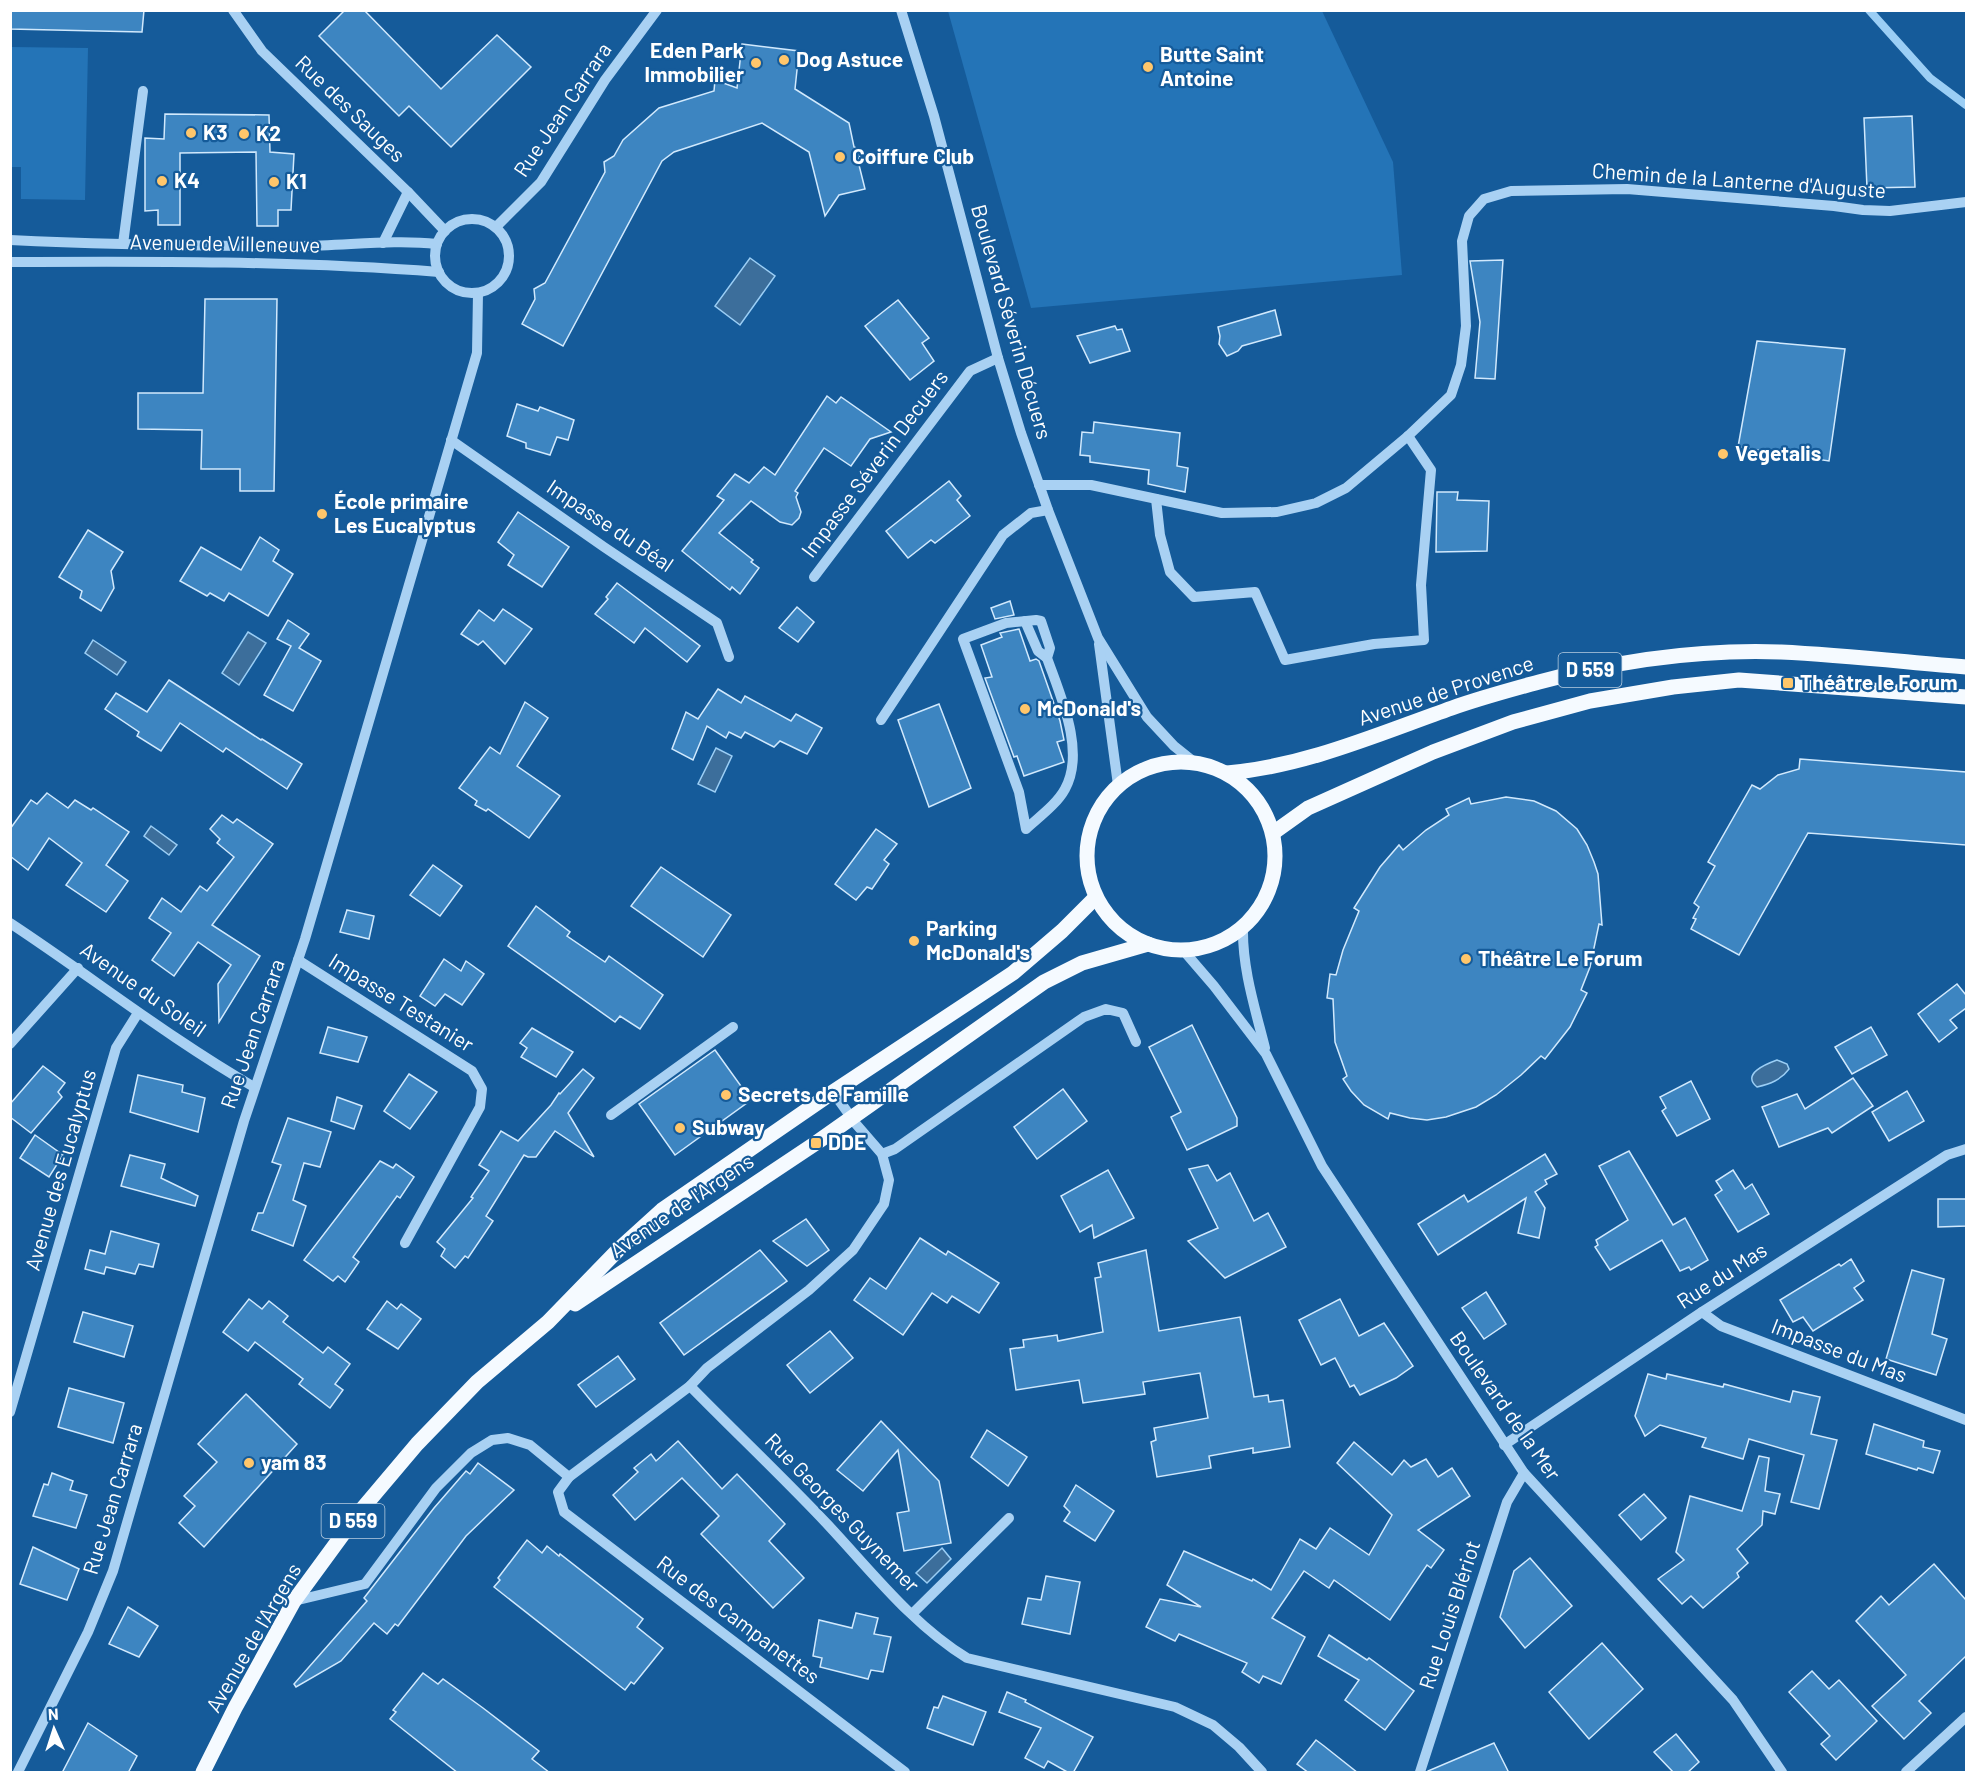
<svg xmlns="http://www.w3.org/2000/svg" width="1977" height="1783" viewBox="0 0 1977 1783" font-family="Barlow,sans-serif">
<style>
.green{fill:#2474b7}
.water{fill:#3c6e9b;stroke:#9bcef5;stroke-width:1.5}
.lines{fill:none;stroke-linecap:round;stroke-linejoin:round}
.stream{stroke:#9bcef5;stroke-width:8}
.building{fill:#3d85c1;stroke:#d1e9fd;stroke-width:1.5}
.minor{stroke:#a9d1f3;stroke-width:10}
.major{stroke:#f5faff;stroke-width:15}
.poi-dot{fill:#ffc66b;stroke:#155b9a;stroke-width:2}
.labels{text-anchor:middle;stroke-width:4.5;stroke-linejoin:round;paint-order:stroke}
.shield{fill:#155b9a;stroke:#b9cee1;stroke-width:1.5}
.shield-label{font-size:20px;font-weight:bold;fill:#fff}
.poi-label{font-size:21px;font-weight:bold;fill:#fff;stroke:#155b9a;text-anchor:start}
.street-label{font-size:21px;fill:#fff;stroke:#155b9a}
</style>
<rect width="100%" height="100%" fill="#155b9a"/>
<g class="green">
<polygon points="948,11 1322,11 1393,162 1402,275 1031,308"/>
<polygon points="11,47 88,48 85,200 21,199 21,167 11,167"/>
</g>
<g class="water">
<polygon points="750,258 775,276 740,325 715,306"/>
<polygon points="248,632 266,643 239,685 222,673"/>
<polygon points="93,640 126,662 117,675 85,653"/>
<polygon points="716,748 732,756 715,792 698,784"/>
<polygon points="151,826 177,845 169,855 144,836"/>
<path d="M1777 1060 1787 1064 1789 1069C1781 1080 1770 1084 1757 1087 1741 1074 1766 1064 1777 1060Z"/>
<polygon points="942,1548 951,1559 927,1583 916,1573"/>
</g>
<g class="lines">
<polyline class="stream" points="1869,10 1930,78 1966,105"/>
</g>
<g class="building">
<polygon points="10,10 144,10 142,32 10,29"/>
<polygon points="345,10 364,10 441,89 497,35 531,67 451,147 409,106 399,116 319,36"/>
<polygon points="742,44 799,51 795,89 849,123 854,147 862,150 858,161 865,189 839,195 825,216 809,152 762,123 674,152 662,161 563,346 522,324 535,299 534,289 545,283 605,172 604,162 614,156 623,140 659,108 714,91 715,80 737,88"/>
<polygon points="165,114 269,115 270,152 294,154 291,210 278,210 278,226 257,226 256,152 180,153 180,225 158,225 158,210 145,211 145,138 164,139"/>
<polygon points="1912,116 1915,187 1867,188 1864,118"/>
<polygon points="1503,260 1495,379 1475,378 1480,322 1470,261"/>
<polygon points="205,299 277,299 274,491 240,491 240,469 201,469 202,430 138,429 138,393 203,393"/>
<polygon points="898,300 929,338 922,343 934,361 910,380 865,326"/>
<polygon points="1275,310 1281,335 1242,346 1238,351 1227,356 1219,344 1220,336 1218,327"/>
<polygon points="1115,326 1117,330 1122,329 1130,351 1090,363 1077,336"/>
<polygon points="1757,341 1845,349 1829,461 1738,447"/>
<polygon points="827,396 836,403 841,397 891,432 870,439 851,466 824,448 795,491 798,493 796,497 801,512 799,518 792,525 780,522 751,501 719,533 753,560 751,562 759,568 740,594 732,587 730,590 682,551 724,500 717,496 735,474 749,483 764,467 775,475"/>
<polygon points="517,404 538,411 540,407 574,420 568,440 557,437 550,455 526,448 526,443 507,436"/>
<polygon points="1094,422 1180,433 1177,466 1188,468 1185,492 1148,484 1149,470 1090,462 1090,456 1080,455 1082,432 1093,433"/>
<polygon points="949,481 961,496 957,500 970,516 935,543 931,540 908,558 886,531"/>
<polygon points="1437,492 1458,492 1457,500 1489,501 1487,551 1436,552"/>
<polygon points="518,512 569,547 542,587 508,565 514,555 498,542"/>
<polygon points="88,530 123,552 111,571 114,588 101,611 80,598 82,591 59,577"/>
<polygon points="260,537 279,550 273,561 293,574 268,616 229,593 224,601 210,593 207,596 180,581 201,547 241,570"/>
<polygon points="617,583 700,646 687,662 645,628 634,643 595,614 608,599 606,597"/>
<polygon points="1010,601 1014,615 995,619 991,608"/>
<polygon points="797,607 814,622 798,642 779,628"/>
<polygon points="503,609 532,629 505,664 483,641 478,645 461,634 479,610 494,621"/>
<polygon points="288,620 309,634 299,648 321,661 293,711 264,695 291,646 277,639"/>
<polygon points="1019,629 1030,661 1036,659 1039,661 1060,721 1064,740 1057,742 1064,762 1024,776 1017,756 1014,757 985,678 992,677 981,645 1002,637 1000,633"/>
<polygon points="169,680 261,740 262,739 302,764 287,789 226,748 223,752 180,723 161,751 137,736 139,732 105,709 116,693 147,712"/>
<polygon points="718,689 741,703 745,696 791,721 796,714 822,728 807,754 780,741 774,747 745,732 741,738 729,732 726,738 707,726 693,760 672,749 686,712 698,719"/>
<polygon points="525,702 548,718 517,766 560,796 529,838 488,809 486,811 475,805 477,801 459,788 490,747 500,754"/>
<polygon points="939,704 971,788 929,807 898,720"/>
<polygon points="1800,759 1966,772 1966,845 1808,833 1739,955 1691,929 1696,919 1693,918 1699,907 1694,903 1715,866 1708,862 1752,785 1760,789 1778,775 1799,769"/>
<polygon points="47,793 68,808 75,800 91,810 93,808 129,832 106,865 128,881 106,912 66,885 82,863 49,838 28,870 10,856 10,829 31,800 37,804"/>
<polygon points="1506,797 1534,801 1556,811 1577,829 1587,845 1594,862 1598,874 1602,925 1599,924 1590,967 1581,990 1587,993 1570,1027 1545,1059 1541,1056 1521,1075 1496,1095 1476,1107 1446,1117 1427,1120 1410,1118 1390,1113 1388,1119 1364,1105 1351,1091 1343,1079 1347,1076 1335,1042 1333,999 1327,998 1330,974 1336,975 1343,950 1359,911 1354,908 1380,867 1399,845 1403,850 1426,830 1449,815 1446,809 1469,798 1471,804"/>
<polygon points="222,815 233,823 237,819 273,844 212,925 260,956 219,1022 218,984 231,965 198,942 174,976 152,960 171,933 149,918 162,898 181,912 200,886 207,891 234,857 217,843 220,839 210,829"/>
<polygon points="876,829 897,844 884,860 889,864 872,889 867,887 856,900 835,884"/>
<polygon points="433,865 462,886 440,916 410,895"/>
<polygon points="661,867 731,915 703,957 631,906"/>
<polygon points="536,906 570,932 567,936 605,962 609,956 663,995 640,1029 620,1016 615,1022 508,946"/>
<polygon points="347,910 374,916 369,939 340,932"/>
<polygon points="444,959 461,971 466,961 484,974 462,1005 445,994 435,1006 420,996"/>
<polygon points="1957,984 1966,995 1966,1008 1950,1020 1957,1028 1939,1042 1918,1014"/>
<polygon points="1192,1025 1237,1118 1237,1126 1187,1150 1171,1117 1181,1112 1149,1047"/>
<polygon points="328,1027 367,1037 358,1062 320,1053"/>
<polygon points="1871,1027 1887,1055 1852,1074 1835,1047"/>
<polygon points="532,1028 573,1052 556,1077 521,1057 527,1048 520,1043"/>
<polygon points="715,1050 751,1100 675,1155 639,1104"/>
<polygon points="43,1066 65,1083 58,1092 62,1097 31,1133 10,1117 10,1104"/>
<polygon points="583,1069 594,1078 568,1113 594,1157 555,1131 536,1157 528,1157 524,1155 486,1216 493,1221 468,1258 465,1256 455,1268 441,1256 445,1249 437,1242 473,1198 471,1197 489,1171 479,1165 501,1131 518,1141 551,1105 559,1093 560,1094"/>
<polygon points="409,1074 437,1092 410,1129 384,1111"/>
<polygon points="138,1075 183,1085 182,1092 205,1098 198,1132 130,1112"/>
<polygon points="1853,1078 1873,1106 1832,1133 1828,1128 1779,1147 1762,1107 1797,1094 1805,1109"/>
<polygon points="1691,1081 1710,1119 1677,1136 1662,1111 1666,1108 1660,1097"/>
<polygon points="1063,1089 1087,1121 1037,1159 1014,1127"/>
<polygon points="1907,1091 1924,1121 1889,1141 1872,1112"/>
<polygon points="337,1097 362,1106 354,1129 331,1121"/>
<polygon points="288,1118 331,1132 320,1167 304,1163 293,1200 306,1206 293,1246 252,1230 258,1213 263,1213 281,1165 272,1162"/>
<polygon points="35,1135 63,1155 49,1177 20,1158"/>
<polygon points="1629,1151 1673,1225 1685,1218 1708,1260 1691,1270 1689,1267 1680,1271 1662,1240 1610,1270 1595,1247 1598,1245 1596,1240 1628,1220 1599,1166"/>
<polygon points="1545,1154 1557,1174 1545,1180 1547,1184 1535,1192 1545,1208 1539,1238 1518,1233 1526,1198 1438,1255 1418,1224 1464,1195 1468,1202"/>
<polygon points="130,1155 165,1164 161,1178 198,1196 195,1206 121,1186"/>
<polygon points="380,1161 393,1168 396,1164 414,1177 400,1198 397,1196 353,1257 359,1262 345,1282 338,1276 333,1281 304,1260"/>
<polygon points="1208,1165 1217,1181 1230,1173 1254,1221 1268,1213 1286,1247 1225,1278 1188,1241 1218,1228 1189,1169"/>
<polygon points="1108,1170 1134,1218 1094,1238 1092,1225 1080,1232 1061,1196"/>
<polygon points="1733,1170 1745,1189 1752,1184 1769,1214 1738,1232 1715,1195 1722,1190 1716,1181"/>
<polygon points="1938,1199 1966,1199 1966,1226 1938,1227"/>
<polygon points="806,1219 829,1250 807,1266 773,1241"/>
<polygon points="111,1231 159,1244 153,1267 139,1264 135,1274 106,1267 104,1274 85,1269 90,1250 105,1254"/>
<polygon points="920,1238 946,1255 948,1251 999,1283 979,1313 952,1296 947,1303 932,1293 903,1335 854,1300 870,1278 886,1289"/>
<polygon points="760,1250 787,1281 684,1355 660,1323"/>
<polygon points="1146,1250 1159,1331 1240,1317 1254,1397 1268,1395 1269,1402 1283,1400 1290,1447 1253,1453 1253,1448 1209,1456 1211,1468 1157,1477 1151,1442 1156,1440 1154,1428 1208,1418 1200,1373 1143,1382 1145,1394 1083,1403 1079,1380 1016,1390 1010,1349 1024,1347 1023,1340 1057,1335 1058,1341 1103,1332 1095,1278 1101,1277 1098,1263"/>
<polygon points="1851,1259 1864,1281 1854,1288 1863,1300 1813,1331 1803,1317 1793,1322 1780,1300 1839,1264 1841,1266"/>
<polygon points="1912,1270 1944,1279 1932,1334 1947,1339 1936,1375 1886,1359"/>
<polygon points="1486,1292 1506,1324 1484,1339 1462,1308"/>
<polygon points="249,1299 262,1309 269,1301 288,1316 283,1322 323,1353 328,1347 350,1364 335,1384 343,1390 330,1408 299,1384 303,1379 255,1342 248,1351 223,1332"/>
<polygon points="1340,1299 1359,1336 1384,1323 1413,1366 1396,1378 1360,1395 1354,1385 1350,1387 1335,1358 1321,1365 1299,1320"/>
<polygon points="387,1301 397,1309 401,1304 421,1319 398,1349 367,1329"/>
<polygon points="83,1312 133,1326 124,1357 74,1342"/>
<polygon points="830,1331 853,1358 810,1393 787,1365"/>
<polygon points="618,1356 635,1379 596,1407 578,1385"/>
<polygon points="1648,1374 1666,1379 1667,1374 1723,1387 1724,1384 1790,1402 1793,1391 1820,1397 1811,1434 1837,1440 1819,1509 1791,1502 1804,1455 1749,1439 1743,1459 1702,1447 1706,1438 1660,1425 1645,1436 1635,1416"/>
<polygon points="69,1388 124,1403 113,1443 58,1427"/>
<polygon points="246,1394 297,1444 204,1547 179,1523 195,1506 184,1496 217,1462 198,1444"/>
<polygon points="881,1421 939,1481 951,1543 904,1551 897,1513 909,1511 898,1450 863,1491 837,1470"/>
<polygon points="1874,1424 1924,1441 1923,1447 1940,1451 1933,1473 1918,1468 1917,1470 1866,1454"/>
<polygon points="987,1430 1027,1457 1008,1486 971,1457"/>
<polygon points="678,1441 722,1489 737,1474 785,1524 769,1541 804,1578 773,1608 701,1534 719,1516 682,1478 635,1520 613,1495 638,1472 634,1468 651,1454 656,1461"/>
<polygon points="1354,1442 1392,1475 1404,1460 1411,1467 1426,1459 1438,1477 1452,1468 1470,1496 1418,1530 1444,1550 1431,1568 1427,1565 1390,1620 1334,1580 1329,1588 1304,1571 1272,1618 1305,1637 1281,1684 1263,1676 1259,1683 1242,1672 1247,1663 1179,1634 1175,1641 1146,1627 1160,1599 1201,1607 1167,1585 1184,1551 1252,1581 1253,1579 1271,1590 1300,1539 1316,1549 1330,1528 1369,1555 1392,1515 1337,1463"/>
<polygon points="1759,1456 1769,1458 1765,1491 1780,1494 1775,1514 1763,1511 1762,1525 1737,1549 1748,1563 1737,1573 1739,1577 1703,1608 1691,1596 1682,1604 1658,1579 1684,1560 1676,1552 1690,1496 1742,1511"/>
<polygon points="478,1463 514,1490 466,1536 398,1626 395,1624 387,1634 374,1623 341,1661 296,1687 294,1684 367,1601 364,1598 434,1508 466,1471 470,1474"/>
<polygon points="52,1473 73,1481 70,1490 87,1495 76,1528 33,1516 44,1484 48,1485"/>
<polygon points="1076,1485 1114,1511 1095,1541 1064,1521 1070,1512 1064,1506"/>
<polygon points="1644,1494 1666,1518 1641,1540 1619,1515"/>
<polygon points="527,1540 542,1553 547,1546 559,1556 560,1554 643,1619 637,1627 663,1648 634,1684 631,1682 625,1690 494,1587 500,1580 498,1578"/>
<polygon points="33,1547 79,1569 67,1600 20,1584"/>
<polygon points="1530,1558 1572,1606 1525,1648 1500,1617 1514,1571"/>
<polygon points="1934,1564 1966,1600 1966,1656 1919,1701 1931,1713 1904,1739 1872,1706 1906,1675 1856,1621 1881,1596 1889,1605"/>
<polygon points="1046,1576 1080,1582 1070,1634 1022,1624 1028,1598 1041,1600"/>
<polygon points="128,1607 158,1626 139,1657 109,1644"/>
<polygon points="856,1613 878,1618 874,1634 891,1637 883,1672 871,1670 868,1679 820,1667 822,1658 813,1656 819,1620 852,1628"/>
<polygon points="1329,1635 1367,1660 1369,1658 1414,1691 1385,1730 1345,1700 1359,1680 1318,1656"/>
<polygon points="1602,1643 1643,1689 1589,1739 1549,1692"/>
<polygon points="1812,1671 1829,1689 1839,1680 1877,1721 1836,1760 1821,1744 1830,1736 1789,1692"/>
<polygon points="423,1673 438,1684 443,1679 483,1708 539,1751 532,1759 550,1773 458,1773 405,1731 390,1719 396,1712 393,1710"/>
<polygon points="1007,1692 1026,1700 1025,1702 1093,1737 1073,1773 1069,1773 1048,1761 1044,1768 1025,1758 1041,1728 999,1712"/>
<polygon points="943,1696 986,1712 973,1745 927,1728 934,1707 938,1708"/>
<polygon points="88,1723 137,1756 128,1773 62,1773"/>
<polygon points="1676,1734 1699,1762 1687,1773 1674,1773 1654,1752"/>
<polygon points="1316,1740 1324,1746 1358,1773 1309,1773 1297,1764"/>
<polygon points="1494,1743 1509,1773 1428,1773 1428,1771"/>
</g>
<g class="lines">
<g class="minor">
<polyline points="233,10 262,51 408,192 445,231"/>
<polyline points="901,10 934,116 998,358 1021,433 1048,510 1098,638 1147,717 1174,746 1194,762"/>
<circle cx="472" cy="256" r="37"/>
<polyline points="496,227 541,182 605,80 657,10"/>
<path d="M10 240C107 245 203 246 300 246 346 246 392 239 437 244"/>
<polyline points="383,243 408,192"/>
<polyline points="123,244 143,91"/>
<path d="M10 262C153 261 296 261 439 272"/>
<polyline points="451,440 604,547 717,623 729,657"/>
<polyline points="1039,485 1091,485 1222,513 1277,512 1316,503 1346,488 1408,436 1451,395 1461,365 1466,326 1462,241 1469,216 1484,199 1511,191 1627,189 1834,206 1863,210 1890,211 1966,202"/>
<polyline points="1156,499 1160,535 1170,572 1194,597 1255,592 1285,660 1374,644 1424,640 1421,585 1431,470 1408,436"/>
<polyline points="814,577 970,371 998,358"/>
<path d="M1036 620 1041 621 1050 648 1047 658C1060 695 1086 751 1065 789 1057 804 1039 817 1026 829L1019 792 963 639 1006 623Z"/>
<polyline points="1025,621 1038,651 1047,658"/>
<polyline points="1099,644 1118,785"/>
<polyline points="881,720 1003,535 1031,513 1048,510"/>
<path d="M10 923C92 977 169 1038 254 1087"/>
<path d="M1243 927C1242 968 1255 1008 1265 1048"/>
<polyline points="1183,950 1214,986 1266,1054 1322,1166 1524,1473 1733,1700 1782,1772"/>
<polyline points="298,960 472,1071 482,1089 480,1107 405,1243"/>
<polyline points="10,1044 78,968"/>
<polyline points="833,1092 856,1124 882,1154 889,1180 884,1204 853,1250 809,1290 707,1368 690,1386 569,1477 558,1492 564,1512 905,1772"/>
<polyline points="611,1115 733,1027"/>
<polyline points="882,1154 895,1149 1084,1017 1106,1009 1123,1013 1136,1042"/>
<polyline points="1702,1312 1721,1326 1966,1420"/>
<path d="M690 1386C736 1433 784 1478 829 1526 872 1572 913 1625 967 1658L1175 1707 1213 1725 1239 1747 1262 1772"/>
<polyline points="10,1412 116,1048 138,1013"/>
<polyline points="1504,1445 1702,1312 1947,1155 1966,1149"/>
<polyline points="294,1601 365,1584 436,1488 471,1453 492,1440 508,1438 530,1445 569,1477"/>
<polyline points="912,1614 1009,1518"/>
<polyline points="18,1772 88,1632 113,1571 244,1121 305,939 477,353 478,293"/>
<polyline points="1420,1772 1507,1502 1524,1473"/>
<polyline points="1906,1772 1966,1717"/>
</g>
<g class="major">
<circle cx="1181" cy="856" r="94"/>
<path d="M1227 773C1306 766 1378 734 1452 708 1480 698 1510 690 1539 682 1617 661 1700 649 1781 652 1843 655 1905 662 1966 667"/>
<polyline points="1273,833 1308,808 1433,752 1513,722 1590,701 1673,687 1739,680 1966,697"/>
<polyline points="575,1304 816,1143 1044,982 1082,963 1148,944"/>
<polyline points="203,1772 235,1708 294,1601 357,1515 417,1444 477,1382 548,1322 619,1249 662,1210 833,1092 1013,973 1062,931 1096,897"/>
</g>
</g>
<g class="poi-dot">
<circle cx="784" cy="60" r="6"/>
<circle cx="756" cy="63" r="6"/>
<circle cx="1148" cy="67" r="6"/>
<circle cx="191" cy="133" r="6"/>
<circle cx="244" cy="134" r="6"/>
<circle cx="840" cy="157" r="6"/>
<circle cx="162" cy="181" r="6"/>
<circle cx="274" cy="182" r="6"/>
<circle cx="1723" cy="454" r="6"/>
<circle cx="322" cy="514" r="6"/>
<rect x="1782" y="677" width="12" height="12" rx="3"/>
<circle cx="1025" cy="709" r="6"/>
<circle cx="914" cy="941" r="6"/>
<circle cx="1466" cy="959" r="6"/>
<circle cx="726" cy="1095" r="6"/>
<circle cx="680" cy="1128" r="6"/>
<rect x="810" y="1137" width="12" height="12" rx="3"/>
<circle cx="249" cy="1463" r="6"/>
</g>
<g class="labels">
<g class="shield">
<rect x="1558.5" y="653" width="63" height="34" rx="4.5"/>
<rect x="321.5" y="1504" width="63" height="34" rx="4.5"/>
</g>
<g class="shield-label">
<text x="1590" y="677">D 559</text>
<text x="353" y="1528">D 559</text>
</g>
<g class="poi-label">
<text x="744" y="58" text-anchor="end">Eden Park<tspan x="744" dy="24">Immobilier</tspan></text>
<text x="1160" y="62">Butte Saint<tspan x="1160" dy="24">Antoine</tspan></text>
<text x="796" y="67">Dog Astuce</text>
<text x="203" y="140">K3</text>
<text x="256" y="141">K2</text>
<text x="852" y="164">Coiffure Club</text>
<text x="174" y="188">K4</text>
<text x="286" y="189">K1</text>
<text x="1735" y="461">Vegetalis</text>
<text x="334" y="509">École primaire<tspan x="334" dy="24">Les Eucalyptus</tspan></text>
<text x="1800" y="690">Théâtre le Forum</text>
<text x="1037" y="716">McDonald's</text>
<text x="926" y="936">Parking<tspan x="926" dy="24">McDonald's</tspan></text>
<text x="1478" y="966">Théâtre Le Forum</text>
<text x="738" y="1102">Secrets de Famille</text>
<text x="692" y="1135">Subway</text>
<text x="828" y="1150">DDE</text>
<text x="261" y="1470">yam 83</text>
</g>
<g class="street-label">
<text transform="translate(350 109) rotate(44)" y="7">Rue des Sauges</text>
<text transform="translate(563 110) rotate(-56)" y="7">Rue Jean Carrara</text>
<text transform="translate(1739 181) rotate(4)" y="7">Chemin de la Lanterne d'Auguste</text>
<text transform="translate(225 244) rotate(1)" y="7">Avenue de Villeneuve</text>
<text transform="translate(1011 322) rotate(74)" y="7">Boulevard Séverin Décuers</text>
<text transform="translate(875 464) rotate(-53)" y="7">Impasse Séverin Decuers</text>
<text transform="translate(610 526) rotate(34)" y="7">Impasse du Béal</text>
<text transform="translate(1446 691) rotate(-18)" y="7">Avenue de Provence</text>
<text transform="translate(143 990) rotate(35)" y="7">Avenue du Soleil</text>
<text transform="translate(401 1003) rotate(32)" y="7">Impasse Testanier</text>
<text transform="translate(253 1034) rotate(-71)" y="7">Rue Jean Carrara</text>
<text transform="translate(61 1170) rotate(-74)" y="7">Avenue des Eucalyptus</text>
<text transform="translate(682 1206) rotate(-34)" y="7">Avenue de l'Argens</text>
<text transform="translate(1722 1276) rotate(-33)" y="7">Rue du Mas</text>
<text transform="translate(1839 1351) rotate(21)" y="7">Impasse du Mas</text>
<text transform="translate(1505 1406) rotate(55)" y="7">Boulevard de la Mer</text>
<text transform="translate(113 1499) rotate(-73)" y="7">Rue Jean Carrara</text>
<text transform="translate(842 1513) rotate(46)" y="7">Rue Georges Guynemer</text>
<text transform="translate(1450 1615) rotate(-72)" y="7">Rue Louis Blériot</text>
<text transform="translate(738 1620) rotate(37)" y="7">Rue des Campanettes</text>
<text transform="translate(254 1638) rotate(-60)" y="7">Avenue de l'Argens</text>
</g>
</g>
<rect width="1977" height="1783" fill="none" stroke="#ffffff" stroke-width="24"/>
<g transform="translate(54 1729) rotate(357)" stroke="#155b9a" stroke-width="4.5" paint-order="stroke">
<path d="M0-4.5L10 22L0 15L-10 22Z" fill="#ffffff"/>
<text y="-9" font-size="16" font-weight="bold" text-anchor="middle" fill="#ffffff">N</text>
</g>
</svg>
